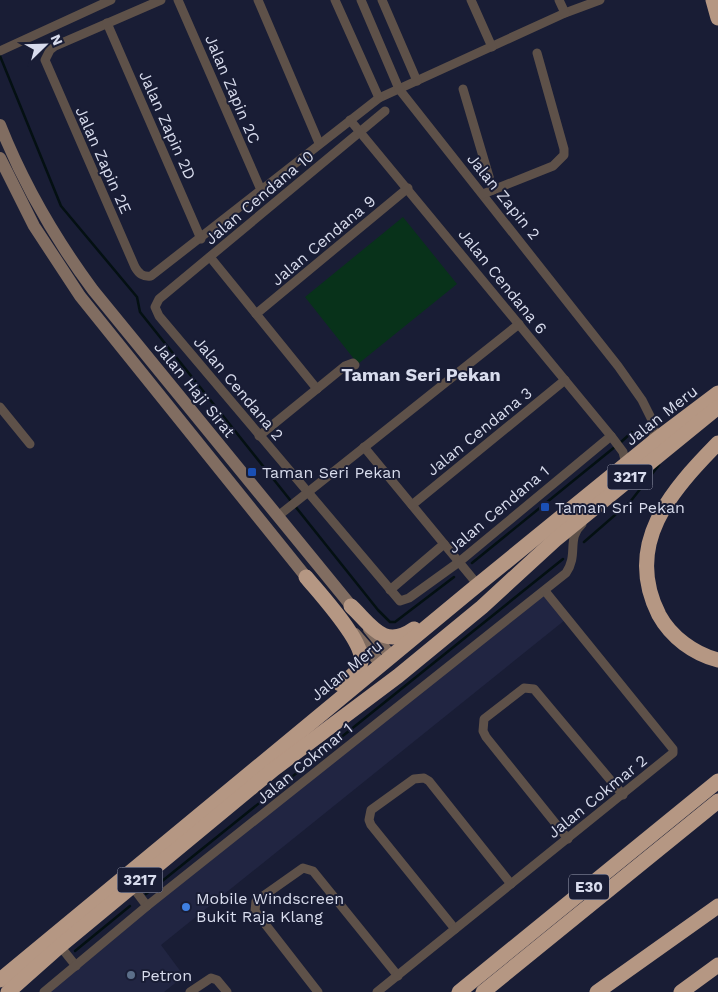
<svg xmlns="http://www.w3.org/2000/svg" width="718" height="992" viewBox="0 0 718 992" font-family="'Work Sans',sans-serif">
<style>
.built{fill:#212542}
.green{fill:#08321a}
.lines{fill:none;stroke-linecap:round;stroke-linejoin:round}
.stream{stroke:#041012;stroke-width:2.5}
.street{stroke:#5e5149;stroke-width:9}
.secondary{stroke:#816d61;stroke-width:12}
.highway{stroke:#b59783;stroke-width:15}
.transit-dot{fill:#1a4fb4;stroke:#191d35;stroke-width:2}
.shop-dot{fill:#3f7fe0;stroke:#191d35;stroke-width:2}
.service-dot{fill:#5c6f8a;stroke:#191d35;stroke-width:2}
.labels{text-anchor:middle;stroke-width:4;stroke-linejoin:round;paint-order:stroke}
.shield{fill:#191d35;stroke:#9fa3b6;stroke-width:1}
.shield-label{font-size:15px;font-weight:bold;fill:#d8dced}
.street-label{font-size:16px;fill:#d8dced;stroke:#191d35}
.poi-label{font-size:16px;fill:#d8dced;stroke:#191d35;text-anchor:start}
.neighbourhood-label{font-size:18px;font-weight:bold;fill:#d8dced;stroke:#191d35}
</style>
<rect width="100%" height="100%" fill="#191d35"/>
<polygon class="built" points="544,595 565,620 161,945 184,976 164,992 49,992 157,902"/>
<polygon class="green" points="403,217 457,284 358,364 305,297"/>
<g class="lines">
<g class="stream">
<polyline points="0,56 61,206 137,297 140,312 378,610 390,622 395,622 454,577"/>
<polyline points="620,443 632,432"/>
<polyline points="584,542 630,502 659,465"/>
<polyline points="472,563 616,446"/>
<polyline points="146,894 563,559"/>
<polyline points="75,951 130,906"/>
</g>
<g class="street">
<path d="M161 0 55 46 50 50 45 60 135 267C139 274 143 277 151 276L379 98 565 13 600 0"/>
<polyline points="178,0 261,190"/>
<polyline points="258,0 319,143"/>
<polyline points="335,0 379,98"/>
<polyline points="361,0 399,89 618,366 642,400 654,424 653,442"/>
<polyline points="382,0 417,81"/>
<polyline points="471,0 492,47"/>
<polyline points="559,0 565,13"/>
<polyline points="107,23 201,239"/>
<polyline points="0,51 111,0"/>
<polyline points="463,89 493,190"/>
<polyline points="385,111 159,299 155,307 159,316 400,601 409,598 459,562 611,436"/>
<polyline points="350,120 611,436 623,452 626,464"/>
<polyline points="483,194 553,166 564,155 564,149 537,53"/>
<polyline points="210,257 317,389"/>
<polyline points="256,314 408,188"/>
<polyline points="0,407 30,444"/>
<polyline points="259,436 345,366 353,363 355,365"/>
<polyline points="364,447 478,585"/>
<polyline points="412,505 565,380"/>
<polyline points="278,516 519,324"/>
<polyline points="390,590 444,544"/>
<polyline points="568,839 486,737 483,731 484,719 524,688 534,689 623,795"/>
<polyline points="132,886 147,906"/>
<polyline points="455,929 371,825 369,820 371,810 414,779 424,778 429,781 511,884"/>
<polyline points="60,946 76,966"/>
<path d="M44 992 147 906 566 573C579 554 566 539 582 524"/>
<polyline points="190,992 211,978 217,980 227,992"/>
<polyline points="318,992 255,911 256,901 303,868 313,871 398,976"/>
<polyline points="377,992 673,753 673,749 545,591"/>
</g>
<g class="secondary">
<path d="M0 125C23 183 56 240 93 290L357 613"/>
<polyline points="0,158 34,226 80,296 311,583"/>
<polyline points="369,629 391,656"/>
<polyline points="355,634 381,664"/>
</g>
<g class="highway">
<polyline points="713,0 718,18"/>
<path d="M718 443C671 491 623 544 659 615 671 637 694 654 718 660"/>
<path d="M306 577C319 593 365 642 361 662 360 671 348 679 340 684"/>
<path d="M351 606C372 626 384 650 414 629"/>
<polyline points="0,980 469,592 653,442 718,393"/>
<polyline points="8,992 60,946 274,769 398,676 482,607 555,540 718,407"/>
<polyline points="459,992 718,781"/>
<polyline points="483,992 718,801"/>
<polyline points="597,992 718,906"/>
<polyline points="681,992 718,965"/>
</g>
</g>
<g class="transit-dot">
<rect x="247" y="467" width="10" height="10" rx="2.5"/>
<rect x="540" y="502" width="10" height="10" rx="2.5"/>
</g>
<circle class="shop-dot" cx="186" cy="907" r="5"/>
<circle class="service-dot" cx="131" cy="975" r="5"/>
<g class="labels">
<g class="shield">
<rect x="607.5" y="464.5" width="45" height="25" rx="4"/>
<rect x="117.5" y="867.5" width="45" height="25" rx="4"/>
<rect x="569" y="874.5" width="40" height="25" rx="4"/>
</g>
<g class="shield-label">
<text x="630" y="482">3217</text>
<text x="140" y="885">3217</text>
<text x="589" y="892">E30</text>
</g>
<g class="street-label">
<text transform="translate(233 89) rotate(67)" y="6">Jalan Zapin 2C</text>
<text transform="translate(168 125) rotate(66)" y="6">Jalan Zapin 2D</text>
<text transform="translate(104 160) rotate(66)" y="6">Jalan Zapin 2E</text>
<text transform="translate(504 196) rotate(51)" y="6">Jalan Zapin 2</text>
<text transform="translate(259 197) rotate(-40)" y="6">Jalan Cendana 10</text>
<text transform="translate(323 240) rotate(-40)" y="6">Jalan Cendana 9</text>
<text transform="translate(503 281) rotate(51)" y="6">Jalan Cendana 6</text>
<text transform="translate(239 388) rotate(50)" y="6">Jalan Cendana 2</text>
<text transform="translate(195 389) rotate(51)" y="6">Jalan Haji Sirat</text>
<text transform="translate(661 415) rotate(-38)" y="6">Jalan Meru</text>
<text transform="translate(479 431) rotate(-39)" y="6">Jalan Cendana 3</text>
<text transform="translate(498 509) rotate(-40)" y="6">Jalan Cendana 1</text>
<text transform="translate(346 670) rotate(-39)" y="6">Jalan Meru</text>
<text transform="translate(304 763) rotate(-39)" y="6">Jalan Cokmar 1</text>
<text transform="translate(597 796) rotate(-39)" y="6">Jalan Cokmar 2</text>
</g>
<g class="poi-label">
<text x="262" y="478">Taman Seri Pekan</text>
<text x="555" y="513">Taman Sri Pekan</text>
<text x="196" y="904">Mobile Windscreen<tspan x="196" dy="18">Bukit Raja Klang</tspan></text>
<text x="141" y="981">Petron</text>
</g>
<g class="neighbourhood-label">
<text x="421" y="381">Taman Seri Pekan</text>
</g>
</g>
<g transform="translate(45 45) rotate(67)" stroke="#191d35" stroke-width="4" paint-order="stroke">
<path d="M0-4L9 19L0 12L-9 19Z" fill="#d8dced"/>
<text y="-8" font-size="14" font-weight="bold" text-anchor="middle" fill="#d8dced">N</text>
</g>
</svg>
